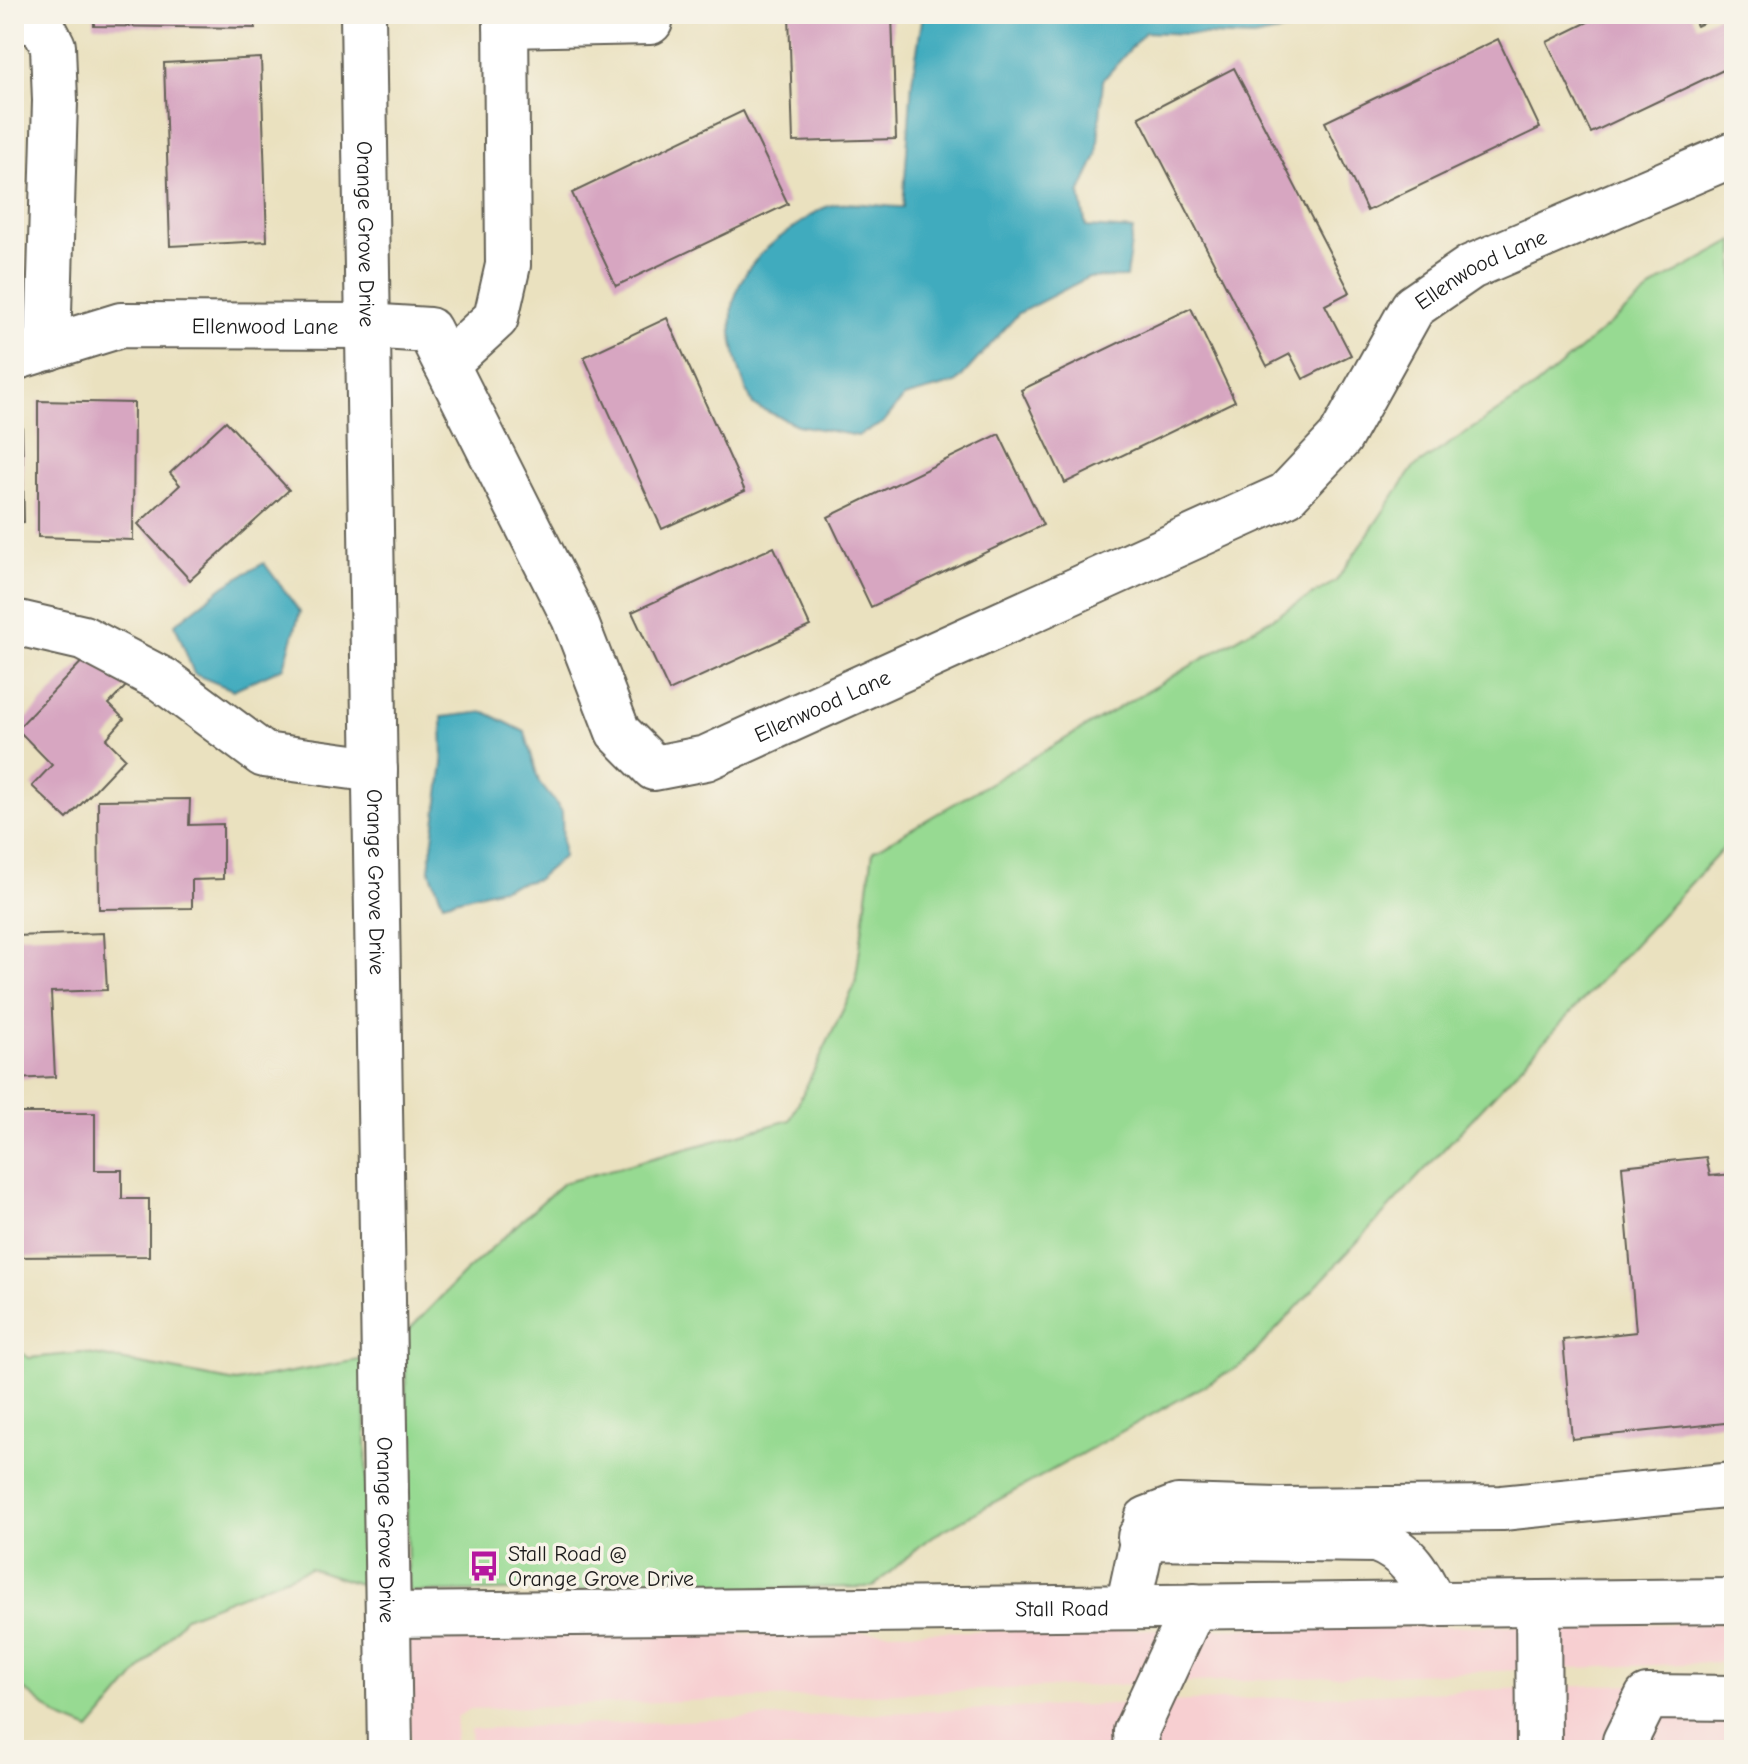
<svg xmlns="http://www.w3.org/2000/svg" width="1748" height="1764" viewBox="0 0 1748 1764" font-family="'Comic Neue',sans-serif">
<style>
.built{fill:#f7cfd1}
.green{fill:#97da92;stroke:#5a7b57;stroke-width:2}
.water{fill:#3fabbe;stroke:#2e646d;stroke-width:2}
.building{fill:#d7a6c1}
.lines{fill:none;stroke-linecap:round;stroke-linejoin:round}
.minor-casing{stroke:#646155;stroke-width:48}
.minor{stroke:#fff;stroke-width:44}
.labels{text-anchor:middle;stroke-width:7;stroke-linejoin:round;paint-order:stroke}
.street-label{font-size:22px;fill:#1c1c1c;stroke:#f7f3e8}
.poi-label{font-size:22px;fill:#1c1c1c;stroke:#f7f3e8;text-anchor:start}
</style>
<rect width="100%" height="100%" fill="#f7f3e8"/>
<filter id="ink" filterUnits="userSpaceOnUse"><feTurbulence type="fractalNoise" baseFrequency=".0125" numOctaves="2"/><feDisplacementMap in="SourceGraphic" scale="16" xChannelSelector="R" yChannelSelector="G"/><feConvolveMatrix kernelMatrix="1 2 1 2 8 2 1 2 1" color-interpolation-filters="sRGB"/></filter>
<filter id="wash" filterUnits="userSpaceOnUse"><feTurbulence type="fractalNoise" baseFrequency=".006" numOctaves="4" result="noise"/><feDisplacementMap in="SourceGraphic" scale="32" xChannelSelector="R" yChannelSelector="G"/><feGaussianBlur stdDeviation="1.8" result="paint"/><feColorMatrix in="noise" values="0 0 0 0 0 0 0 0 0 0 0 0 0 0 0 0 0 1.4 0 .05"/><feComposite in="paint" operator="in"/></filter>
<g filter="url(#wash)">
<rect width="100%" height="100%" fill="#eae1bf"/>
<g class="built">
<polygon points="1734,1623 1734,1662 470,1709 457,1717 454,1750 410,1750 408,1637"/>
<polygon points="1734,1680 1734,1750 471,1750 470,1729"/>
</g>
<g class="green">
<polygon points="1734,241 1734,837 1245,1363 928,1539 873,1587 408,1592 405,1334 462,1275 563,1183 790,1120 855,985 873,851 1336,581 1413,468 1536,386 1660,282"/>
<polygon points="14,1347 29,1358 83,1353 236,1382 365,1359 368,1587 310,1568 185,1617 90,1730 58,1717 14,1681"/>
</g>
<g class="water">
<path d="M923 14H1308L1305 27 1253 37 1145 32 1103 80 1097 156 1080 194 1086 227 1133 230 1126 277 1087 278 1019 313 956 383 904 397 883 423 858 436 797 425 753 405C720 332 719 276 792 229 803 222 817 209 829 206 846 200 884 207 903 207L912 81Z"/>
<polygon points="264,563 300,612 284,667 233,690 194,674 175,624 225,585"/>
<polygon points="485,712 525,732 539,782 562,811 563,857 537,879 443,903 429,869 443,764 442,717"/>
</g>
<g id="blocks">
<g class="building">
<polygon points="94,14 255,14 255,28 94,26"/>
<polygon points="789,14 892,14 896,139 793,142"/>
<polygon points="1604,14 1691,14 1697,26 1722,14 1734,38 1734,65 1591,133 1547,42"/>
<polygon points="1498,39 1540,128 1367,211 1325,122"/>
<polygon points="261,58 267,241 170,246 164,63"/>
<polygon points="1234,68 1350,292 1325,305 1351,355 1303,379 1290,354 1267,366 1139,117"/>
<polygon points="743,111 788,204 616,286 572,193"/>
<polygon points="1191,308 1235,401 1065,483 1021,390"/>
<polygon points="667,318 745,491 662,529 584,357"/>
<polygon points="38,401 134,403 133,540 38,537"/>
<polygon points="22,421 24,522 14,523 14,422"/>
<polygon points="226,421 289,490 190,580 138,524 180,485 170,473"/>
<polygon points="999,434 1043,525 871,607 828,517"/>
<polygon points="774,547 810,626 669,691 632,612"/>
<polygon points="93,650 128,684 109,704 124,719 106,739 125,758 67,819 32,786 52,765 17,729"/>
<polygon points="190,799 189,825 223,824 223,879 192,880 192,908 99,909 98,800"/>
<polygon points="104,933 107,990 51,992 55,1077 14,1079 14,936"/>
<polygon points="14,1113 95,1113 95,1170 122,1170 122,1199 149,1199 149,1256 14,1257"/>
<polygon points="1706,1157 1710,1176 1734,1174 1734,1422 1572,1439 1563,1340 1636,1332 1622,1166"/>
</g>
</g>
</g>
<g filter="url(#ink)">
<use href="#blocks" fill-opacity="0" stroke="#646155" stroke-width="2"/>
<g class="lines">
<g class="minor-casing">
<g id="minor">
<path id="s1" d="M363 14 390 1750"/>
<polyline points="14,19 41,23 53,46 55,101 48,348"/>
<polyline points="506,25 650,22 649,14"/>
<path id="s2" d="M14 358 121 325 366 326 429 330 574 618 618 732 654 768 706 758 1286 495 1340 438 1413 307 1471 267 1734 154"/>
<polyline points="446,364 496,318 508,265 506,14"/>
<polyline points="14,622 83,638 163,680 264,755 375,770"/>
<path d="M1140 1537 1376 1540C1409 1552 1420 1575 1434 1605"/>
<polyline points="1538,1604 1539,1750"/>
<polyline points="1128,1607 1147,1519 1178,1507 1278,1510 1502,1508 1734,1485"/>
<path id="s3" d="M388 1615 1734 1601"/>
<polyline points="1137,1750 1136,1731 1194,1606"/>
<polyline points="1624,1750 1625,1741 1647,1697 1734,1698"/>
</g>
</g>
<use href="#minor" class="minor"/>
</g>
</g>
<defs>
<g id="bus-bare" transform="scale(2.4)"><path d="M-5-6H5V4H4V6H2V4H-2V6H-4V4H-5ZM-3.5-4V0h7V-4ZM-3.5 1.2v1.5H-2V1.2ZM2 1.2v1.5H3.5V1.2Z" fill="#b5179e" stroke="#f7f3e8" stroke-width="2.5" paint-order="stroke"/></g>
</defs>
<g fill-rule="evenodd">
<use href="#bus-bare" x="484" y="1566"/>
</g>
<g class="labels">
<g class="street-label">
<text dy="8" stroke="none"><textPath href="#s1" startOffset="220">Orange Grove Drive</textPath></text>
<text dy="8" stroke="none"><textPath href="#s2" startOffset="1912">Ellenwood Lane</textPath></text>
<text dy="8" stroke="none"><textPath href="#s2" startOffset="256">Ellenwood Lane</textPath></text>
<text dy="8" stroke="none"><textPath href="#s2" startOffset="1096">Ellenwood Lane</textPath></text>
<text dy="8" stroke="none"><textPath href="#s1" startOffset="868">Orange Grove Drive</textPath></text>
<text dy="8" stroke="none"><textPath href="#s1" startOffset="1516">Orange Grove Drive</textPath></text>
<text dy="8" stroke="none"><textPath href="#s3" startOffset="674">Stall Road</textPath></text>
</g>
<g class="poi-label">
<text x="508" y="1561">Stall Road @<tspan x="508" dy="25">Orange Grove Drive</tspan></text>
</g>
</g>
<rect width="1748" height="1764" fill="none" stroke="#f7f3e8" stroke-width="48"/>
</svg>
